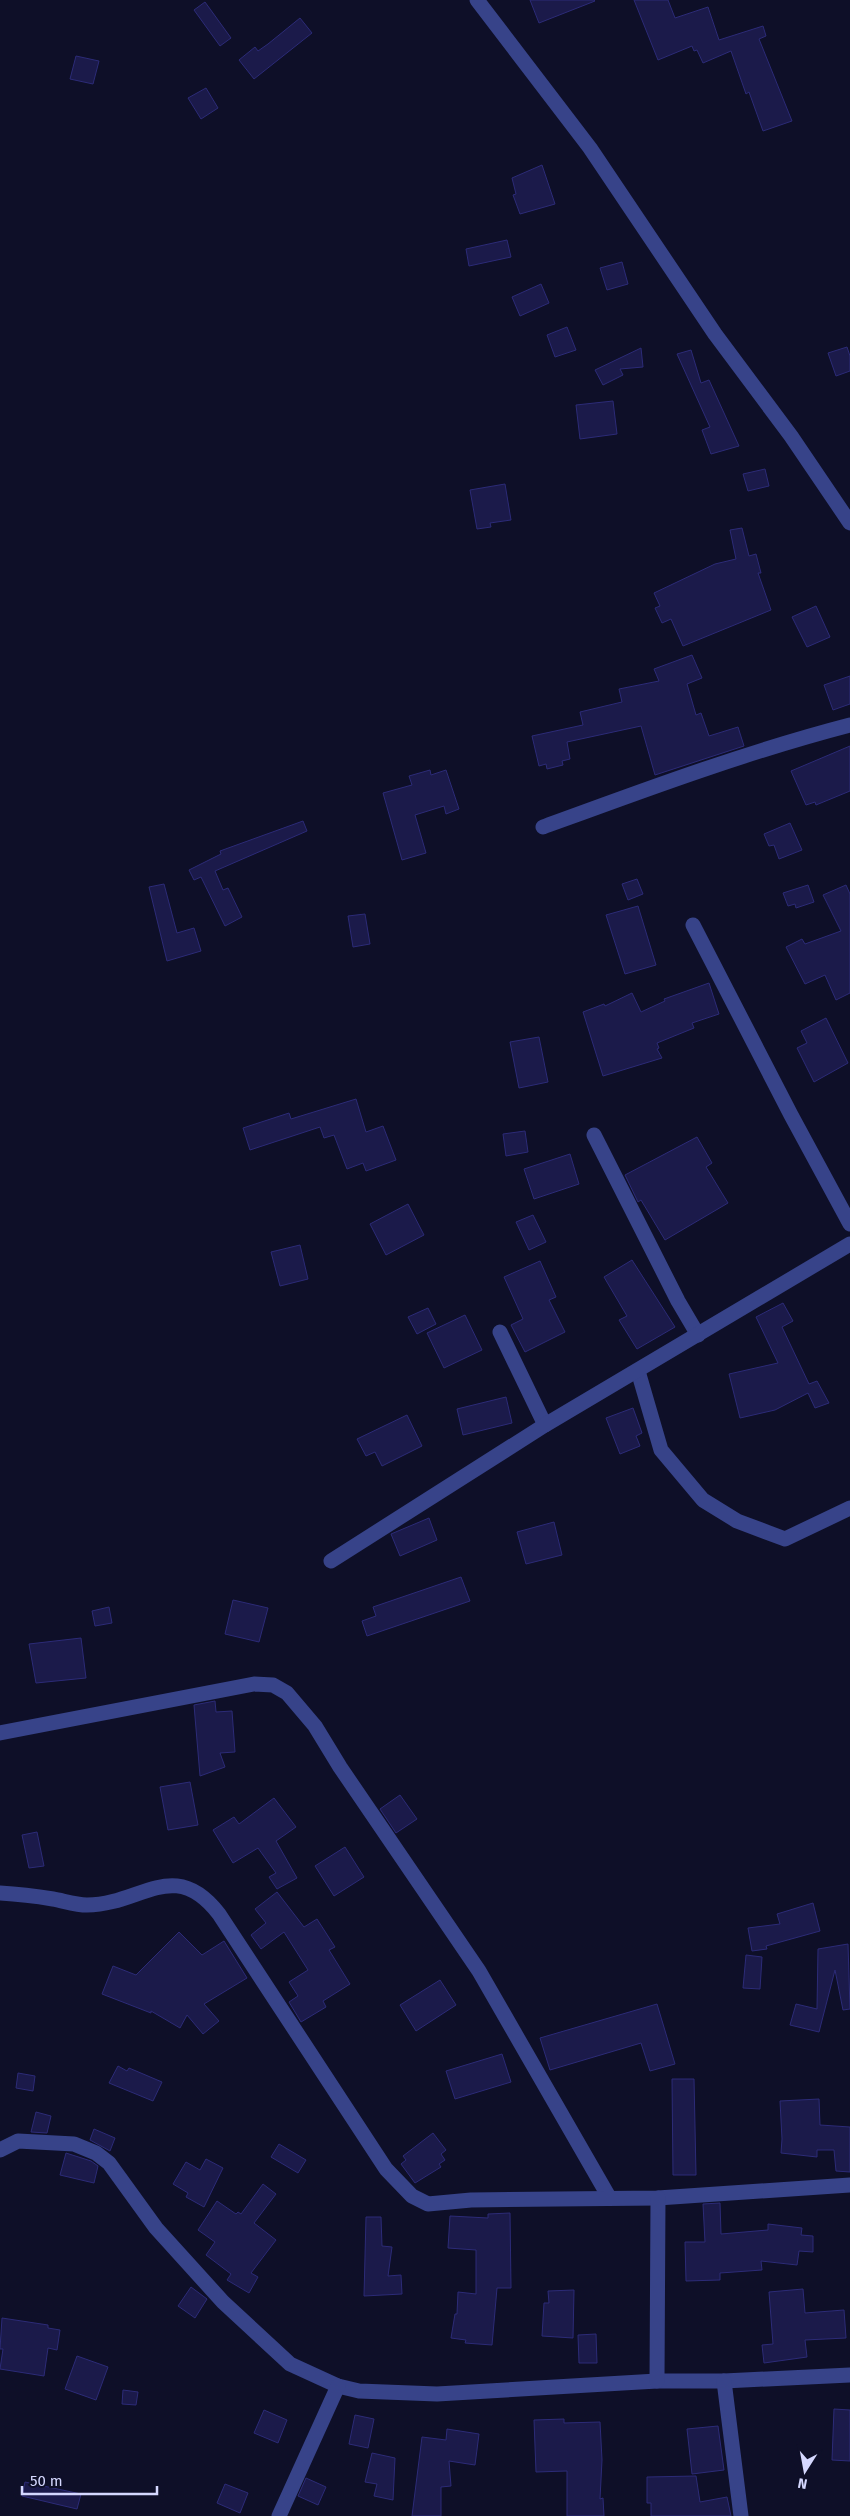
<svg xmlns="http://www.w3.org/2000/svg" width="850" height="2516" viewBox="0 0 850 2516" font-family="'Fira Sans',sans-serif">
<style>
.building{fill:#1b1a4a;stroke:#2c2b77}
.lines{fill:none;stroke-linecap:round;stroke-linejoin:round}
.minor{stroke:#374389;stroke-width:15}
</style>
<rect width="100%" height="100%" fill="#0e0f28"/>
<g class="building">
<polygon points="530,0 594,0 595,1 539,23"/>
<polygon points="634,0 668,0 675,18 708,7 719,40 763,26 766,36 759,39 792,121 763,131 749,92 746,94 731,51 703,63 697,50 694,51 692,46 658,60"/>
<polygon points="205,2 231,38 220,46 194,10"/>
<polygon points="300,18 312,33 254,79 239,60 255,47 258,51 268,44"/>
<polygon points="76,56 99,61 93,84 70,79"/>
<polygon points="206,88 218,108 201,119 188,98"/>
<polygon points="542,165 555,204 520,214 513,195 516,194 512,178"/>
<polygon points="507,240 511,257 469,266 466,249"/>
<polygon points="622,262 628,284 607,290 600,268"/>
<polygon points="541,284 549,303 520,316 512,297"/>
<polygon points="567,327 576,350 555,357 547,335"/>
<polygon points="847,347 850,356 850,371 836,376 828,353"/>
<polygon points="641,348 643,367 620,369 623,375 603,385 595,370"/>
<polygon points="691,350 701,383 709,380 739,446 711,454 702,430 710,427 677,354"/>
<polygon points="613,401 617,434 580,439 576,405"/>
<polygon points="765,469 769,486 748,491 743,474"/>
<polygon points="505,484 511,520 490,523 491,527 477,529 470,490"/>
<polygon points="742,528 749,556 756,554 761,573 758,573 771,610 683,646 671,619 662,623 655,608 660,606 654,593 715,564 736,559 730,530"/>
<polygon points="816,606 830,637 807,647 792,617"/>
<polygon points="692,655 702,678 687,684 696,715 701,713 709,736 738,727 744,746 655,775 641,726 567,742 570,759 562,761 563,765 547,769 546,764 539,766 532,736 583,725 580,712 622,702 619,689 659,681 654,669"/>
<polygon points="850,676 850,704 833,710 824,685"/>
<polygon points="850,746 850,791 816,805 815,802 806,805 791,771"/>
<polygon points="430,770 431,775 446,770 459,809 446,814 444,806 415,815 426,853 402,860 383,793 412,785 409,776"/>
<polygon points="303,821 307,831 215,871 223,890 228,888 242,917 225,926 201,877 194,880 189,870 221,854 220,851"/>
<polygon points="790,823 802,850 779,859 774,845 769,846 764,834"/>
<polygon points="637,879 643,894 628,900 622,884"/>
<polygon points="164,884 177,933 194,928 201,951 167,961 149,887"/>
<polygon points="808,885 814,902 796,908 795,904 788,906 783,893"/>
<polygon points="846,885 850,894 850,993 836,1000 825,975 805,984 786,947 802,939 805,944 841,931 823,895"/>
<polygon points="638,906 656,965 625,974 606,915"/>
<polygon points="365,914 370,944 353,947 348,916"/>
<polygon points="709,983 719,1014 692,1023 694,1028 657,1043 659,1048 657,1049 662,1058 603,1076 583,1012 604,1004 605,1006 632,993 641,1012 665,1001 664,999"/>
<polygon points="826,1018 848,1063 814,1082 797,1048 807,1043 801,1031"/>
<polygon points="539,1037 548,1082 519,1088 510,1042"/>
<polygon points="356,1099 366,1132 383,1126 396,1160 366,1171 363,1163 347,1169 334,1135 324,1138 320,1127 250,1150 243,1128 289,1113 291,1119"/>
<polygon points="525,1131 528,1152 506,1156 503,1134"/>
<polygon points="697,1137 712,1163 706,1167 728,1203 665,1240 641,1200 638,1202 625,1175"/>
<polygon points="570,1154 579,1184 534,1199 524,1169"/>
<polygon points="408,1204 424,1235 386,1255 370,1224"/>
<polygon points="533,1215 546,1242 529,1250 516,1222"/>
<polygon points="300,1245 308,1279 280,1286 271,1252"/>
<polygon points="632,1260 675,1327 637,1349 619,1320 627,1316 604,1277"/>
<polygon points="540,1261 556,1297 549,1300 565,1332 525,1352 511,1325 523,1319 504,1277"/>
<polygon points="783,1303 793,1321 782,1327 809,1384 817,1381 829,1403 815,1408 808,1393 775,1410 740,1418 729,1374 778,1363 756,1317"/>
<polygon points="428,1308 436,1324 417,1334 408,1317"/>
<polygon points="465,1315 482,1350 444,1368 427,1333"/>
<polygon points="506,1397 512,1423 463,1435 457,1409"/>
<polygon points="633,1408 642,1433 636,1436 640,1446 620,1454 606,1418"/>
<polygon points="407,1415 422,1446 382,1466 375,1452 366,1456 357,1439"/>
<polygon points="429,1518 437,1540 400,1556 391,1534"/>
<polygon points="554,1522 562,1555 526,1564 517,1532"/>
<polygon points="461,1577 470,1601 367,1636 362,1621 376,1616 373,1607"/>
<polygon points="233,1600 268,1608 259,1642 225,1634"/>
<polygon points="109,1607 112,1623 95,1626 92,1611"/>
<polygon points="81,1638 86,1678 36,1683 29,1644"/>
<polygon points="215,1701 216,1712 232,1711 235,1752 220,1753 225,1767 200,1776 194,1705"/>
<polygon points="190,1782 198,1825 168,1830 160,1787"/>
<polygon points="400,1795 417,1819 396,1833 380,1809"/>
<polygon points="274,1798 296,1827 276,1841 297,1878 277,1889 269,1877 276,1873 258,1848 233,1863 213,1830 234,1817 239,1824"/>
<polygon points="37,1832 44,1866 29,1868 22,1835"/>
<polygon points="345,1847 364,1877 334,1896 315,1866"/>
<polygon points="277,1892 304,1927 317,1919 335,1947 329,1950 350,1984 323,2001 326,2007 301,2022 289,2002 298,1996 289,1982 308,1970 284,1932 261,1949 251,1935 266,1923 255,1909"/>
<polygon points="813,1903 820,1931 766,1946 767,1949 752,1951 748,1928 780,1924 777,1914"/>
<polygon points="179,1932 202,1955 224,1941 247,1978 204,2004 219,2021 203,2034 187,2015 180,2028 151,2011 151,2013 102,1994 113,1966 136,1975"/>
<polygon points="848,1944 850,2009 843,2010 835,1970 819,2032 790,2025 796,2004 817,2009 818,1949"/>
<polygon points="746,1955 762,1957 760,1989 743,1988"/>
<polygon points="440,1980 456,2005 416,2031 400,2005"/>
<polygon points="657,2004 675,2064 650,2071 641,2043 550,2070 540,2038"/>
<polygon points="502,2054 511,2082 455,2099 446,2071"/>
<polygon points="118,2066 127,2071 129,2068 162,2082 153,2101 109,2083"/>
<polygon points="18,2073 35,2076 33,2091 16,2088"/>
<polygon points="672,2079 694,2079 696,2175 673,2175"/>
<polygon points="819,2099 820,2125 850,2127 850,2172 836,2171 834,2150 817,2150 817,2157 781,2153 782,2139 780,2101"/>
<polygon points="36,2112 51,2116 47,2133 31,2132"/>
<polygon points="94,2129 115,2138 110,2151 90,2140"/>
<polygon points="433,2133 446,2150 441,2154 445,2160 439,2164 441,2167 415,2183 401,2164 406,2160 403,2156"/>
<polygon points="279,2144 306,2160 298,2173 271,2157"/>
<polygon points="66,2153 91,2161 98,2166 94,2183 60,2175"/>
<polygon points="206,2159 223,2168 204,2207 186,2197 188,2193 173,2184 186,2162 200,2170"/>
<polygon points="263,2184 276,2194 254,2223 276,2240 251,2273 258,2277 249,2293 227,2280 231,2274 206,2255 215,2242 198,2230 217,2201 236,2214 238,2212 241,2214"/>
<polygon points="720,2203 721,2234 768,2230 768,2224 802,2228 801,2235 813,2236 813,2252 799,2251 797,2265 761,2261 762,2270 720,2273 720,2280 686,2281 685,2242 705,2242 703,2204"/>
<polygon points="510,2213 511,2288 497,2288 492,2345 465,2343 466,2340 451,2338 455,2314 457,2314 458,2292 476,2294 476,2250 448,2248 450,2216 488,2218 488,2214"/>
<polygon points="366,2217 381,2217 382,2246 392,2247 388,2276 401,2275 402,2294 364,2296"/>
<polygon points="191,2287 207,2299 195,2318 178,2306"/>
<polygon points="803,2289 805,2313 844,2310 846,2338 805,2340 807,2357 764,2363 762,2345 773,2344 769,2292"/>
<polygon points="574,2290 573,2338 542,2336 544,2303 549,2303 548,2291"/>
<polygon points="2,2318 48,2325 48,2328 60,2330 57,2350 48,2348 44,2376 0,2369 3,2349 0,2349"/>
<polygon points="596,2334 597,2363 579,2363 578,2335"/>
<polygon points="77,2356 108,2367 96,2400 65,2389"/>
<polygon points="123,2390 138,2392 136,2405 122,2404"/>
<polygon points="834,2409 850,2410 850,2461 832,2460"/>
<polygon points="264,2410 287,2420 278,2443 254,2433"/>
<polygon points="355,2415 374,2419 368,2448 349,2444"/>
<polygon points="564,2419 564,2423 600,2422 602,2460 600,2499 603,2498 604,2516 567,2516 567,2471 536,2472 534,2420"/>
<polygon points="718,2426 724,2470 692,2474 687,2429"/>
<polygon points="447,2429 479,2434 475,2465 449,2461 451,2486 441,2487 441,2516 412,2516 422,2437 446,2440"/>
<polygon points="372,2453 395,2458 393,2500 374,2496 377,2484 365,2482"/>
<polygon points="696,2476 700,2502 727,2497 731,2516 651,2516 651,2503 647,2503 647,2477"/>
<polygon points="306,2478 326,2487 318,2505 298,2496"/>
<polygon points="25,2482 81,2494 77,2509 22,2496"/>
<polygon points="225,2484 248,2493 240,2513 217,2503"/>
</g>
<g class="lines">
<g class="minor">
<polyline points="477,0 590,148 715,334 791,436 850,523"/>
<path d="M543 827C644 790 746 752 850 725"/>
<polyline points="693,925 791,1115 850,1224"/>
<polyline points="594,1135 678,1301 698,1335"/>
<polyline points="500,1332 545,1425"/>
<polyline points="638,1371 661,1450 703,1500 737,1521 785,1539 850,1508"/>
<polyline points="331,1561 545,1425 850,1244"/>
<polyline points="0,1733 254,1684 273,1685 287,1693 315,1726 340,1767 479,1971 609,2197"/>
<path d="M0 1893C18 1894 35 1896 53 1899 64 1901 76 1905 87 1905 141 1905 174 1856 219 1914L386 2169 412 2196 428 2204 471 2200 658 2198 850 2185"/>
<polyline points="0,2150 18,2141 74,2144 96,2153 109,2163 156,2228 223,2302 290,2364 338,2386 359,2391 437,2394 657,2381 724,2381 850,2375"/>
<polyline points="657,2381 658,2198"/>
<polyline points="724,2381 741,2516"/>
<polyline points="279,2516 338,2386"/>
</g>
</g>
<g transform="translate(805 2471) rotate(191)" stroke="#0e0f28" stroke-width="4" paint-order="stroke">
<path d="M0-4L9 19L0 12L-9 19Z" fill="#d5d8ff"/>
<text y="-8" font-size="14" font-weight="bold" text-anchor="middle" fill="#d5d8ff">N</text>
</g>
<path d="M22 2486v8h135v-8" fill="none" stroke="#d5d8ff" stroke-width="2.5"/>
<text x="30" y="2486" font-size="15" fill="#d5d8ff" stroke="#0e0f28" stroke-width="4" paint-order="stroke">50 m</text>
</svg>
